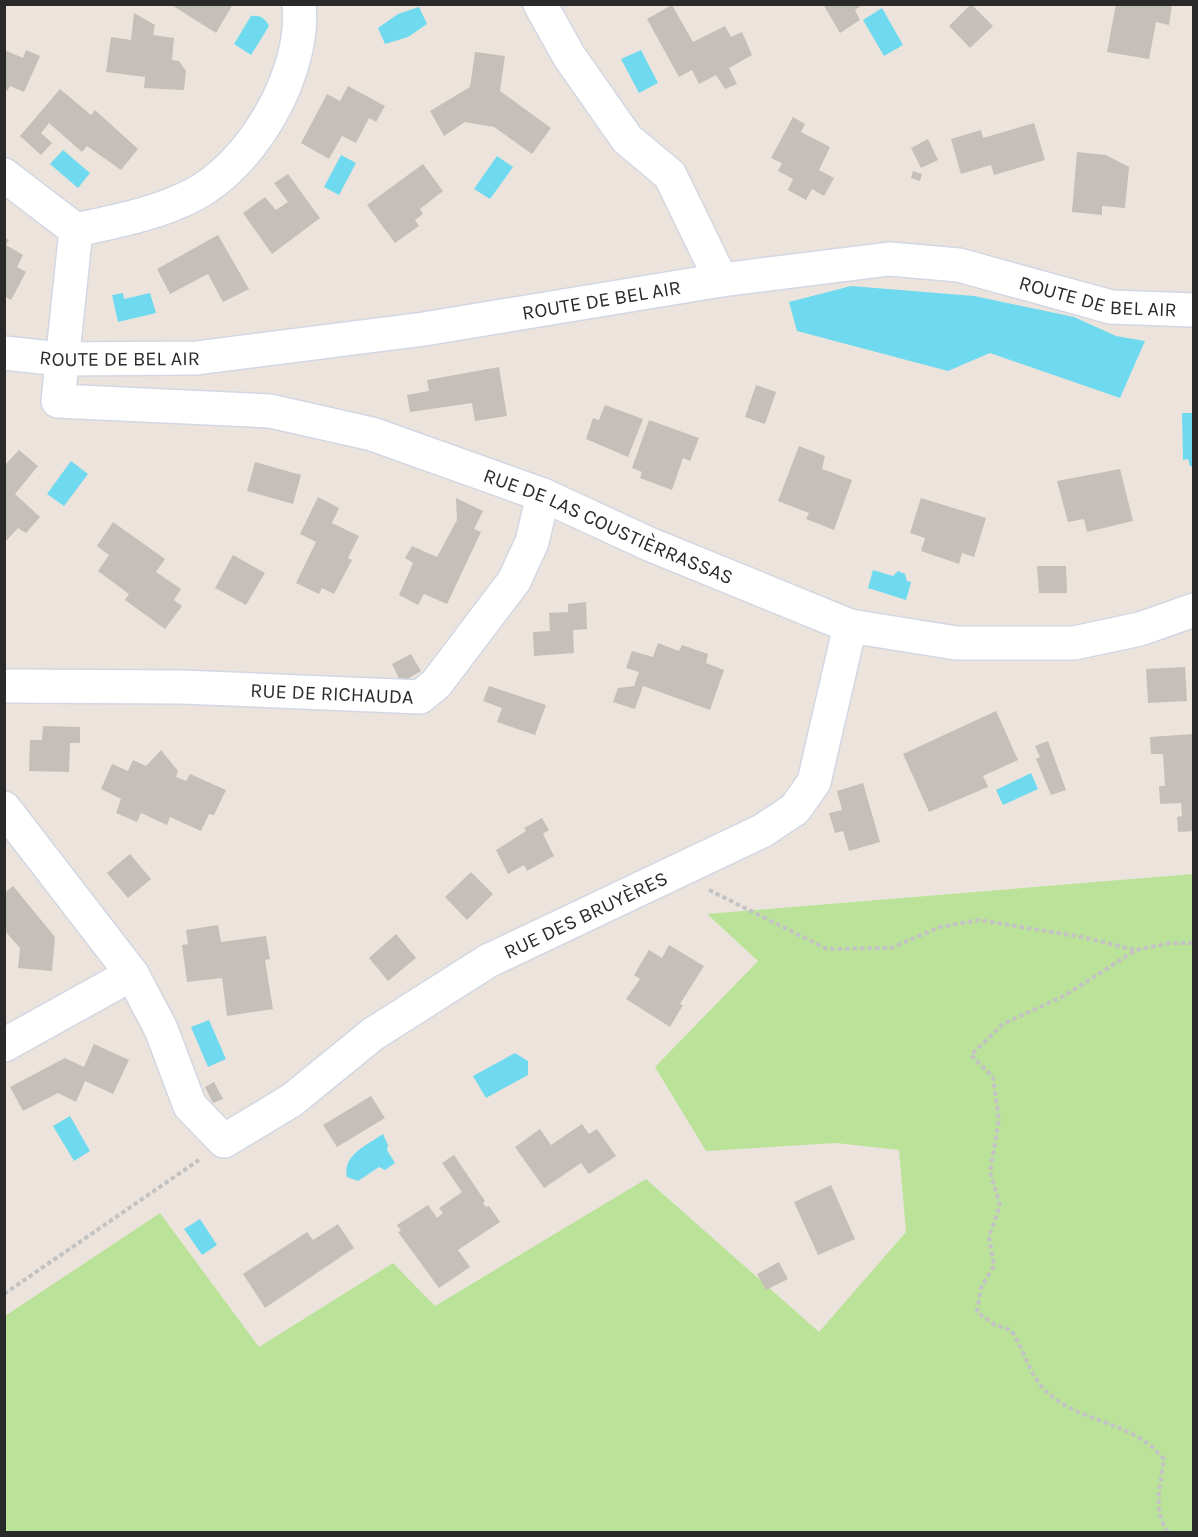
<svg xmlns="http://www.w3.org/2000/svg" width="1198" height="1537" viewBox="0 0 1198 1537" font-family="Karla,sans-serif">
<style>
.green{fill:#bae399}
.water{fill:#6fdaef}
.building{fill:#c4bfb8}
.lines{fill:none;stroke-linecap:round;stroke-linejoin:round}
.minor-casing{stroke:#d2d7e3;stroke-width:36}
.path{stroke:#c3c3c3;stroke-width:4;stroke-dasharray:4.5 3;stroke-linecap:butt}
.minor{stroke:#fff;stroke-width:33}
.labels{text-anchor:middle;stroke-width:6;stroke-linejoin:round;paint-order:stroke}
.street-label{font-size:20px;fill:#2a2a2a;stroke:#fff}
</style>
<rect width="100%" height="100%" fill="#ece4dc"/>
<polygon class="green" points="1193,874 1193,1532 5,1532 5,1316 160,1213 259,1347 393,1263 435,1306 646,1179 819,1332 906,1232 899,1150 836,1143 706,1151 655,1067 758,961 707,914"/>
<g class="water">
<polygon points="419,7 427,24 408,37 385,44 378,28 398,14"/>
<polygon points="882,8 903,45 884,56 863,20"/>
<path d="M251 16C260 15 265 18 269 26L251 55 234 44Z"/>
<polygon points="641,50 658,83 639,93 621,59"/>
<polygon points="63,150 90,173 78,188 50,164"/>
<polygon points="341,155 356,163 339,195 324,187"/>
<polygon points="497,156 513,167 490,199 474,189"/>
<polygon points="851,286 974,296 1074,317 1116,336 1145,341 1120,398 990,353 948,371 797,331 789,302"/>
<polygon points="123,293 124,299 150,293 156,313 118,322 112,295"/>
<polygon points="1182,413 1193,413 1193,467 1190,466 1188,459 1183,460"/>
<polygon points="71,461 88,474 64,506 47,494"/>
<polygon points="873,570 893,576 898,571 905,574 907,581 911,582 906,600 868,588"/>
<polygon points="1031,773 1038,789 1003,805 996,790"/>
<polygon points="209,1020 226,1059 208,1067 191,1027"/>
<polygon points="515,1053 528,1061 528,1075 486,1098 473,1076"/>
<polygon points="70,1116 90,1151 74,1161 53,1126"/>
<path d="M383 1134 388 1145 387 1150 395 1163 385 1170 379 1167 358 1181 347 1177C342 1155 367 1145 383 1134Z"/>
<polygon points="200,1219 217,1245 202,1255 184,1229"/>
</g>
<g class="building">
<polygon points="170,4 233,4 216,33"/>
<polygon points="823,4 864,4 855,10 860,20 840,33"/>
<polygon points="971,4 993,26 970,48 949,26"/>
<polygon points="1116,4 1172,4 1169,25 1156,22 1149,59 1107,52"/>
<polygon points="672,5 693,42 725,26 731,37 742,32 752,55 729,68 737,84 725,89 716,75 699,84 692,70 679,77 647,19"/>
<polygon points="134,13 155,25 153,35 174,38 172,60 179,61 186,71 184,90 144,88 145,77 106,72 111,37 131,40"/>
<polygon points="4,50 23,58 26,50 40,56 24,92 10,86 7,91 4,89"/>
<polygon points="475,52 505,56 500,91 551,128 532,154 494,127 465,122 444,136 430,111 470,87"/>
<polygon points="348,86 385,106 376,122 369,118 356,143 342,136 329,159 301,143 327,94 340,101"/>
<polygon points="60,89 91,115 95,110 138,149 121,170 87,146 82,152 49,123 41,133 52,143 41,155 20,136"/>
<polygon points="793,117 805,124 801,132 830,147 819,170 834,178 824,196 812,189 806,200 788,190 793,179 778,171 782,163 771,158"/>
<polygon points="1034,123 1045,160 994,175 991,165 961,174 951,139 981,130 983,138"/>
<polygon points="928,139 938,160 921,168 911,148"/>
<polygon points="1077,152 1106,155 1129,167 1125,208 1102,206 1102,215 1072,212"/>
<polygon points="423,164 443,191 420,209 423,214 415,220 419,226 395,243 367,205"/>
<polygon points="913,171 922,174 920,181 911,178"/>
<polygon points="288,174 320,218 272,254 243,213 265,197 276,210 288,202 274,183"/>
<polygon points="218,235 249,289 223,302 208,274 170,294 157,269"/>
<polygon points="4,237 9,240 6,245 23,255 17,267 26,272 11,300 4,296"/>
<polygon points="499,367 507,416 475,421 472,403 410,412 407,395 429,391 427,380"/>
<polygon points="756,385 776,392 765,424 745,417"/>
<polygon points="605,405 643,419 628,457 586,439 593,418 599,420"/>
<polygon points="649,420 699,438 690,461 683,458 672,490 640,478 642,472 632,468"/>
<polygon points="799,446 825,456 822,469 852,480 834,530 806,519 809,513 778,501"/>
<polygon points="19,450 38,466 15,494 40,517 26,533 18,528 4,543 4,466"/>
<polygon points="255,462 301,475 293,504 247,491"/>
<polygon points="1120,469 1133,521 1087,532 1084,519 1068,522 1057,481"/>
<polygon points="318,497 339,508 332,523 359,536 348,558 352,560 334,594 322,588 319,594 296,583 316,542 300,534"/>
<polygon points="456,498 483,511 474,529 481,532 447,604 424,594 418,605 399,595 413,563 405,558 412,546 437,557 457,520"/>
<polygon points="921,498 986,518 974,557 962,553 959,564 921,551 925,538 910,533"/>
<polygon points="113,522 165,559 156,572 181,589 174,600 182,606 165,629 125,600 129,594 98,571 109,555 97,546"/>
<polygon points="233,555 265,573 246,605 215,588"/>
<polygon points="1037,566 1066,566 1067,593 1039,593"/>
<polygon points="586,602 587,629 573,630 574,653 534,656 533,632 550,631 549,613 568,612 568,604"/>
<polygon points="658,643 679,651 682,645 708,654 706,663 724,670 710,710 643,686 635,709 613,702 618,688 634,686 639,672 626,668 632,651 653,657"/>
<polygon points="411,654 421,671 401,683 392,664"/>
<polygon points="1185,667 1187,701 1148,703 1146,669"/>
<polygon points="489,686 546,705 535,735 497,722 502,708 483,701"/>
<polygon points="996,711 1018,760 983,776 988,787 929,812 903,754"/>
<polygon points="43,726 80,727 80,743 70,743 69,772 29,771 30,740 42,740"/>
<polygon points="1194,734 1194,831 1178,832 1177,817 1182,816 1181,803 1160,804 1159,786 1165,786 1163,754 1151,754 1150,737"/>
<polygon points="1048,741 1066,790 1051,795 1036,759 1040,757 1035,746"/>
<polygon points="161,750 178,771 176,777 186,781 190,774 226,790 214,815 209,814 201,831 170,817 167,825 141,813 137,822 116,813 121,799 101,789 112,764 128,771 133,760 146,766"/>
<polygon points="863,783 880,842 849,851 843,831 835,833 829,813 842,810 837,791"/>
<polygon points="542,818 549,830 543,834 554,856 527,871 524,865 508,874 496,850 526,831 524,828"/>
<polygon points="130,854 151,879 128,898 107,873"/>
<polygon points="471,872 493,894 467,920 445,897"/>
<polygon points="13,886 55,937 52,971 18,968 20,948 4,930 4,893"/>
<polygon points="218,925 221,942 266,936 270,959 265,960 273,1009 227,1016 222,978 187,982 182,945 188,944 186,930"/>
<polygon points="396,934 416,958 388,981 369,958"/>
<polygon points="669,945 704,966 680,1004 683,1005 670,1027 626,999 640,979 634,975 649,950 662,958"/>
<polygon points="94,1044 129,1060 113,1094 85,1081 76,1102 58,1093 23,1111 10,1087 65,1058 84,1067"/>
<polygon points="214,1082 223,1099 213,1103 205,1087"/>
<polygon points="371,1096 385,1118 337,1147 323,1125"/>
<polygon points="582,1124 589,1134 597,1129 616,1156 589,1174 581,1163 544,1188 515,1147 540,1129 551,1145"/>
<polygon points="454,1155 485,1201 483,1203 486,1207 489,1206 500,1222 458,1250 470,1267 439,1288 398,1232 401,1231 397,1225 428,1205 437,1218 443,1213 439,1208 462,1192 442,1163"/>
<polygon points="831,1185 855,1239 818,1255 794,1202"/>
<polygon points="338,1224 354,1248 265,1308 243,1274 307,1232 313,1240"/>
<polygon points="779,1262 788,1279 766,1290 757,1274"/>
</g>
<g class="lines">
<g class="minor-casing">
<g id="minor">
<path id="s1" d="M299 4C306 72 253 164 193 195 157 214 116 221 76 230L58 401 270 411 372 434 543 495 649 544 850 626 956 643H1074L1140 629 1194 610"/>
<polyline points="540,4 569,56 627,139 670,175 721,280"/>
<polyline points="4,175 76,230"/>
<path id="s2" d="M4 353 61 359 196 358 424 329 721 280 889 259 959 265 1111 307 1194 310"/>
<path id="s3" d="M4 686 182 687 420 697 436 684 514 581 532 542 543 495"/>
<path id="s4" d="M4 808 132 974 161 1029 190 1106 224 1141 292 1100 373 1034 488 961 762 831 795 809 814 782 850 626"/>
<polyline points="4,1045 132,974"/>
</g>
</g>
<g class="path">
<polyline points="709,890 827,949 891,948 940,927 979,920 1082,937 1135,950"/>
<polyline points="4,1294 199,1160"/>
<path d="M1168 1532C1152 1511 1161 1484 1164 1459 1159 1454 1153 1447 1147 1443 1117 1421 1077 1419 1048 1393 1029 1376 1025 1351 1011 1330L995 1325 977 1312 981 1288 994 1266 989 1237 1000 1205 990 1172 999 1120 993 1077 971 1055 1003 1024 1064 996 1136 950 1170 943H1194"/>
</g>
<use href="#minor" class="minor"/>
</g>
<g class="labels">
<g class="street-label">
<text dy="7" stroke="none"><textPath href="#s2" startOffset="1106">ROUTE DE BEL AIR</textPath></text>
<text dy="7" stroke="none"><textPath href="#s2" startOffset="602">ROUTE DE BEL AIR</textPath></text>
<text dy="7" stroke="none"><textPath href="#s2" startOffset="116">ROUTE DE BEL AIR</textPath></text>
<text dy="7" stroke="none"><textPath href="#s1" startOffset="1094">RUE DE LAS COUSTIÈRRASSAS</textPath></text>
<text dy="7" stroke="none"><textPath href="#s3" startOffset="328">RUE DE RICHAUDA</textPath></text>
<text dy="7" stroke="none"><textPath href="#s4" startOffset="831">RUE DES BRUYÈRES</textPath></text>
</g>
</g>
<rect width="1198" height="1537" fill="none" stroke="#2a2a2a" stroke-width="12"/>
</svg>
